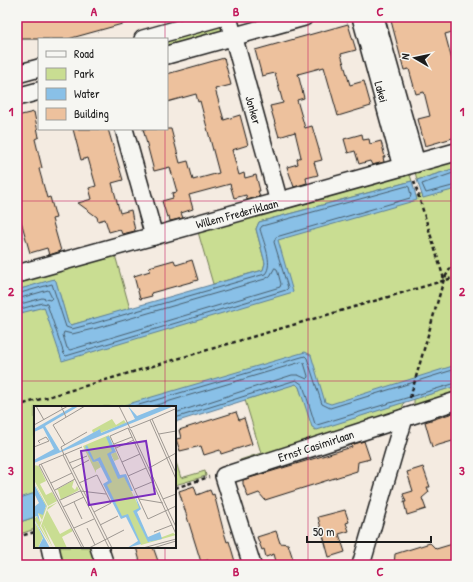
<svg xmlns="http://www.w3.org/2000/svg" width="473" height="582" viewBox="0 0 473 582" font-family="'Patrick Hand',sans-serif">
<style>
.green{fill:#c9dd92;stroke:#727c57}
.water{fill:#89c0e7;stroke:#5d7e96}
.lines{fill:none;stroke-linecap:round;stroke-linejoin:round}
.shore{stroke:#485e6d;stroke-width:1}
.building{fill:#edc19d;stroke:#1c1c1c}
.street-casing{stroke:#1c1c1c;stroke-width:20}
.path{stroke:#1c1c1c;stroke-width:2.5;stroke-dasharray:4 3;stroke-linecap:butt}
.street{stroke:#f6f6f2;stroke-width:17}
.grid{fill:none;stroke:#c2185b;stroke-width:1;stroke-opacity:0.55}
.labels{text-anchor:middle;stroke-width:3;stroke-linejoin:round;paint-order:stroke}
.street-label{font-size:12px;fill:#1c1c1c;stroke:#f6f6f2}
.inset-road{fill:none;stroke:#9e9892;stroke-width:1}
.view{fill:#7b2cbf;fill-opacity:0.15;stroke:#7b2cbf;stroke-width:2}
.inset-edge{fill:none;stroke:#1c1c1c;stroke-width:2}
.neatline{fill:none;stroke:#c2185b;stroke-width:1.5}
.grid-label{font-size:13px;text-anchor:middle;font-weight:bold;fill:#c2185b}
</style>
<rect width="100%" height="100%" fill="#f4ebe1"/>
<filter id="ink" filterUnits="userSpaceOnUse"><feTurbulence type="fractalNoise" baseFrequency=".025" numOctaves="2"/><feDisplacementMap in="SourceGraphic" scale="8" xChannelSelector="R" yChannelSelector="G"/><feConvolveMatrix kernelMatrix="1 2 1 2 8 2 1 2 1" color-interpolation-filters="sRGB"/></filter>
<g filter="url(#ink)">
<g class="green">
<polygon points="222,25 225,31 167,52 167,39"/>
<polygon points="456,156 456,168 417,180 414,168"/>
<polygon points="408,169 412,181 259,222 256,229 265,263 263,270 213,284 198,232"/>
<polygon points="456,185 456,377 327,418 312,365 172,407 35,407 35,506 17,511 17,310 53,301 69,350 287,290 273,236"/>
<polygon points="115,255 130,309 71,325 68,323 55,280 17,290 17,277"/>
<polygon points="294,384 298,384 299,387 315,430 404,402 401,414 241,465 240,460 261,453 245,400"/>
<polygon points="456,386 456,397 414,410 414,399"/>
<polygon points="175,459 181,478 205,471 206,476 175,485"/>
<polygon points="35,517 35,529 17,535 17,523"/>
<polygon points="58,547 93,547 99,565 62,565"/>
</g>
<g class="water">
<polygon points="456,168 456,189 423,198 417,180"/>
<polygon points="412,181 417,200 278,240 293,292 62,361 44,307 17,314 17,290 54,279 56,281 68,323 71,325 263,270 265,263 256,229 259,222"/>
<polygon points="305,352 311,355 325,402 331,404 456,365 456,386 317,430 312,427 299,387 296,384 175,422 175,407 118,407"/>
<polygon points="35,493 35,517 17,523 17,499"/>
</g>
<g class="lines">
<g class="shore">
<polyline points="456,172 422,184 426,193 456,185"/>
<polygon points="275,268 277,269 281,284 280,287 70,350 67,348 63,335 64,332 72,334 97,328 265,279 270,276"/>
<path d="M17 294 52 284 66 327 72 329 95 323 265 274C274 264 263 241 260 229L262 226 407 186 409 187 411 195 410 198 276 237 274 242 288 288 286 290 66 356 64 354 47 304 42 303 17 310"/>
<polyline points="17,299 48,290 52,298 50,300 42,298 17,305"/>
<polyline points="132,407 305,356 307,358 322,404 330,408 456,369"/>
<polyline points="150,407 301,362 304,363 308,376 307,379 298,375 292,375 175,413"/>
<polyline points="175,418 296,380 303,385 315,424 317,425 456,383"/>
</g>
</g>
<g class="building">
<polygon points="26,17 133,17 133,21 68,39 17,39 17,19"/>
<polygon points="390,17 456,17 456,31 445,34 456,75 456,137 425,146 418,119 430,116 424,92 416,94 409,69 404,70"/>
<polygon points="348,24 356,50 341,54 350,85 364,81 371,106 338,116 324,67 298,74 304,98 297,100 305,128 312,126 322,160 314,162 318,175 306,178 307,183 294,187 287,167 298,164 297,159 301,157 295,132 279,137 270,106 283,103 275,73 262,76 255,50"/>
<polygon points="224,58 231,85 215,89 224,120 240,115 248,145 232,150 239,175 244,173 245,178 256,175 260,191 258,191 260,196 247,200 246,195 234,198 230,184 189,195 193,209 181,213 183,218 170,221 169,216 167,217 162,201 173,198 172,193 177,192 170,167 154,171 143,129 171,129 180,163 188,161 193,180 219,173 200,101 198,102 196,94 167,102 167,74"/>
<polygon points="34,112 39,137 35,139 42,168 39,169 47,198 50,197 56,218 52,219 61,251 49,255 47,248 30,253 17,207 17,116"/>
<polygon points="73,129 108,129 123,180 112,183 120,213 131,210 135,231 122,234 120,229 109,232 105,219 98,221 97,217 78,203 92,199 89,188 96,186 88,158 81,160"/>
<polygon points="362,134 363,140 369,139 370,144 381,141 385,157 383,157 384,162 372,165 370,161 359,164 355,151 348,153 344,139"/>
<polygon points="174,260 176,265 192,260 198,280 151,293 152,296 140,299 134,276 150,271 149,267"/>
<polygon points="236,412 239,420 244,418 252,444 221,454 220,450 204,455 201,446 180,451 176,439 181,438 179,430"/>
<polygon points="456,412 456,440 432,447 425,422"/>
<polygon points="364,441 370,459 358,462 357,471 265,500 259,493 248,497 243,484 243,480 352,447 351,445"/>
<polygon points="423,467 430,487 427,487 429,492 422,498 426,509 407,515 404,502 406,502 403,494 413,491 407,472"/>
<polygon points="194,486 197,495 210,490 212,495 214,494 223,529 227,542 229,541 236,565 209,565 208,560 201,562 179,491"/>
<polygon points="345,510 349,522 346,523 349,531 339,534 345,552 329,557 318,517"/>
<polygon points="276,531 280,543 288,544 295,565 277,565 274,554 266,557 264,549 262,550 257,537"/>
<polygon points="430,543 436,549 456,543 456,563 450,565 394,565 395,554"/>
<polygon points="136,547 153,547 158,561 154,562 155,565 141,565"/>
</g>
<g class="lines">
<g class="street-casing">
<g id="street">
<polyline points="228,17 279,202"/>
<polyline points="361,17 402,167"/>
<polyline points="375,17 416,163"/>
<polyline points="143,39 221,17"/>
<polyline points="167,55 304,17"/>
<polyline points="17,74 39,68"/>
<polyline points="17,97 39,91"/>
<polyline points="124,129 154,236"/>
<polyline points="17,274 456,152"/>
<polyline points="50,547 54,565"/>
<polyline points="99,547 105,565"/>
<polyline points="252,565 224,476 456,401"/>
<polyline points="361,565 404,418"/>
</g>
</g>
<g class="path">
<polyline points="414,181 444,279"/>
<polyline points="410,398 444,279 456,259"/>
<polyline points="17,406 456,277"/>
<polyline points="175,488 209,477"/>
<polyline points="17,537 35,532"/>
</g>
<use href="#street" class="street"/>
</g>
</g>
<path class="grid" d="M165 17V39M308 17V565M165 129V407M17 201H456M17 381H456M165 547V565"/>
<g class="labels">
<g class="street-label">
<text transform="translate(381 92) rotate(75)" y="4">Lakei</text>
<text transform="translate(253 110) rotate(74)" y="4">Jonker</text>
<text transform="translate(237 214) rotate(-15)" y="4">Willem Frederiklaan</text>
<text transform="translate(316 446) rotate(-18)" y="4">Ernst Casimirlaan</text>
</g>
</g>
<g transform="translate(34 406)">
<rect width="142" height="142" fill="#f4ebe1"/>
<path d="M78 13 82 19 90 14 92 17 66 27V23L59 27 58 24ZM75 29 85 53 80 55 77 48 82 46 75 30 79 46 74 49 85 72 90 70 106 103 101 105 115 136 139 127 142 129 107 139 93 109 87 112 71 79 76 77 65 53 62 56 64 55 67 61 62 64V67L49 40ZM0 59 5 60 12 75 6 78 12 89 18 86 23 95 14 100 0 74ZM40 74 38 81 41 84 43 80 45 84 27 94 24 84H22ZM0 76 13 100 6 120 18 142 0 113 3 110 6 116 8 114 4 107 9 106 12 101ZM24 96 13 104 26 128 37 122 39 125 28 131 33 142H22L9 118 19 142 7 120 14 101ZM0 115 9 131 4 142H0Z" fill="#c9dd92"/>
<path d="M40 0H45L11 20 26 45 66 23 67 27 101 13 94 0 103 10 128 0H140L0 57V54L20 43 9 22 0 26V23ZM75 30 82 46 77 48 78 51 86 69 92 68 99 85H97L90 71 84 73 73 48 78 45 72 31ZM53 39 60 54 66 51 78 76 73 79 88 110 94 108 107 138 93 142 104 135 92 111 87 113 69 78 74 75 64 55 59 56 51 41ZM0 78 12 100 9 109 4 107 6 116 3 110 0 111V101L5 97 0 87ZM99 85 107 103 103 106 114 131 126 126 128 133 114 136 99 105 105 102ZM0 113 11 133 16 142H4L9 132Z" fill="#89c0e7"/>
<path class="inset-road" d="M2 0 10 14M27 0 32 11M85 0 96 22 116 14M118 13 141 3M0 19 34 0M94 22 76 30 114 113 142 100M125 28 142 25M80 38 98 31M31 39 19 19 51 0M0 41 15 35 12 31 4 35 6 37M82 42 100 34M31 48 78 142M29 49 75 142M30 49 27 41 53 26M88 56 106 48M35 57 53 50M7 58 50 142M115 62 142 47M38 63 55 54M142 67 118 13 116 14 142 73M94 70 112 62M17 77 38 67M45 77 63 69 77 97 60 106M101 83 118 76M21 84 41 73M105 93 129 97M129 93 142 88M26 94 46 85 72 88M40 96 48 113M29 101 50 91M66 119 84 110M142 121 97 24 94 22 142 128M40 122 60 113M53 122 61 139M120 126 138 119M48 142 5 59 48 41M55 142 90 124M109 142 142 133M119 142 142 135"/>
<path class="view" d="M112 35 121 88 55 99 47 45Z"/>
<rect width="142" height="142" class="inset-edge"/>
</g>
<rect width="473" height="582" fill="none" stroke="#f6f6f2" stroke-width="44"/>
<rect x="38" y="38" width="130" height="92" fill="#f6f6f2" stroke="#9f9f9c"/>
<rect x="46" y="51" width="20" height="6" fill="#f6f6f2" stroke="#9f9f9c"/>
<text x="74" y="58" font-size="12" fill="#1c1c1c">Road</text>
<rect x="46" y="68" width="20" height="12" fill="#c9dd92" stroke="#9f9f9c"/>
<text x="74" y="78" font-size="12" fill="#1c1c1c">Park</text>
<rect x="46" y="88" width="20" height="12" fill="#89c0e7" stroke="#9f9f9c"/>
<text x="74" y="98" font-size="12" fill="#1c1c1c">Water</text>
<rect x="46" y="108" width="20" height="12" fill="#edc19d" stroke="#9f9f9c"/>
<text x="74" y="118" font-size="12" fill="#1c1c1c">Building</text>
<g transform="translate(415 58) rotate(279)" stroke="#f6f6f2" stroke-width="3" paint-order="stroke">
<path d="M0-3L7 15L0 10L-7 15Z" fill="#1c1c1c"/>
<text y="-6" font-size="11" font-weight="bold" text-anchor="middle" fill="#1c1c1c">N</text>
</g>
<path d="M307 536v6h124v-6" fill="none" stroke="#1c1c1c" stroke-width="2"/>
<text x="313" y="536" font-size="12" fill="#1c1c1c" stroke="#f6f6f2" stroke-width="3" paint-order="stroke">50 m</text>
<rect x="22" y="22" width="429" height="538" class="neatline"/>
<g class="grid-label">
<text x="94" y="16">A</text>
<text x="236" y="16">B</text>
<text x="380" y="16">C</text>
<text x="11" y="116">1</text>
<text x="462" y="116">1</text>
<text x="11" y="296">2</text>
<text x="462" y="296">2</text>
<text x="11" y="475">3</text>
<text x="462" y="475">3</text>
<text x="94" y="576">A</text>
<text x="236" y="576">B</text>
<text x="380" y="576">C</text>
</g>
</svg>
